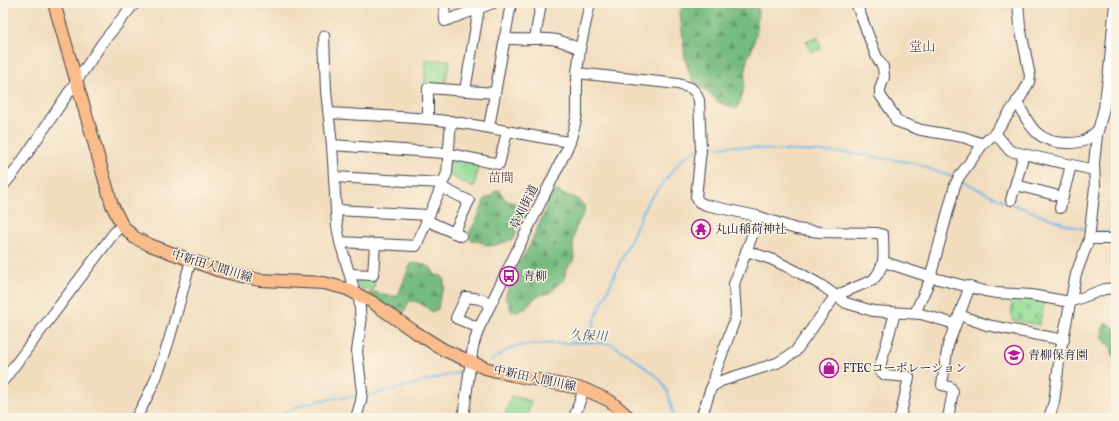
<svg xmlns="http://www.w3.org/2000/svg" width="1119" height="421" viewBox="0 0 1119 421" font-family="Vollkorn,'Noto Serif JP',serif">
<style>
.forest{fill:url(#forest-firs);stroke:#4c6e5d}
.cemetery{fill:url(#cemetery-stones);stroke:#5a7e68}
.park{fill:url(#park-crowns);stroke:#5a7e68}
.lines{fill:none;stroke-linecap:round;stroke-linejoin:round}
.stream{stroke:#70bae9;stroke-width:2}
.minor-casing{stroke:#413e4e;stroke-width:12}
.major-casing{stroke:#413e4e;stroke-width:14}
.minor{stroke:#fff;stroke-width:10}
.major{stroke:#f9bc8a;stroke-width:12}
.labels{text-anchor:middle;stroke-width:3;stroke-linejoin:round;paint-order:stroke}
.street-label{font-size:12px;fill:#22223b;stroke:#fcf5e5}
.poi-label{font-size:12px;fill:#22223b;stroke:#fcf5e5;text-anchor:start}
.neighbourhood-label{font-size:13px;fill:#68515b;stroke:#fcf5e5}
.water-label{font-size:13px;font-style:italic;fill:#3d5778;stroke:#fcf5e5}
</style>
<defs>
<pattern id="forest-firs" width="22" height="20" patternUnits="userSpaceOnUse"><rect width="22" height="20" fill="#76bb7f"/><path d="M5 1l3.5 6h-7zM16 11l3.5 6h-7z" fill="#609869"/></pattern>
<pattern id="cemetery-stones" width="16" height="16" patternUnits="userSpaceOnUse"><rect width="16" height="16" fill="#93db96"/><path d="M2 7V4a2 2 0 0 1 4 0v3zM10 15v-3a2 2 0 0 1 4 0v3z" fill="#7ebc82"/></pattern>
<pattern id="park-crowns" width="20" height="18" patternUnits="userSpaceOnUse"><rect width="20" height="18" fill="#93db96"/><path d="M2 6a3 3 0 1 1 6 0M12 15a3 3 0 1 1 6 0" fill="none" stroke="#7ebc82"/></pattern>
</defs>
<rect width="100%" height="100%" fill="#fcf5e5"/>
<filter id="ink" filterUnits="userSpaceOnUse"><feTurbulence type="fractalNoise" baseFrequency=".025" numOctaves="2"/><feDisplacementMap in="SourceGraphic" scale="8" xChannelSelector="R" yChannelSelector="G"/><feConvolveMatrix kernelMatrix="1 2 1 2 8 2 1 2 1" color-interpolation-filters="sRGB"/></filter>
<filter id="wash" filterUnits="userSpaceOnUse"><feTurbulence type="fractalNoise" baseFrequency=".012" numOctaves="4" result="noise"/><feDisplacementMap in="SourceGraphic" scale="16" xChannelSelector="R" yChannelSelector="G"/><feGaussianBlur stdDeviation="0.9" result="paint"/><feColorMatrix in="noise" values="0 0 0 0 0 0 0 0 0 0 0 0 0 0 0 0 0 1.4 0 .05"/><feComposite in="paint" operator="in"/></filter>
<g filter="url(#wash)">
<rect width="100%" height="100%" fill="#f1ddbd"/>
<g class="forest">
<polygon points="684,3 721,3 732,8 743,9 754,7 758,9 757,31 751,52 747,59 743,94 737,109 718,102 707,91 694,82 690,75 685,58 680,12"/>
<path d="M499 190C501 193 503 197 505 199 511 205 521 201 528 204L531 210 528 218 521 222 519 225 514 239C506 241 492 248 486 245 484 244 483 242 480 242 476 240 473 241 468 238L469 233 478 217 485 199 492 196 494 192Z"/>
<path d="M553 190 561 192C565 197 568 195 573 197 577 198 581 203 584 205 585 215 581 217 577 225 572 239 573 246 574 260L566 269 564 280 549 293 543 294 535 298 526 307 514 312 511 311 509 303 505 299 509 284 513 279 514 271 528 249 545 212 546 206Z"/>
<path d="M412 263 424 264 431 268 435 275 442 276 444 279V288L440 296 438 309 432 312C425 306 418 300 409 301 406 307 406 313 399 315L371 296 369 293 371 291 388 296H398L409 267Z"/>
<path d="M1105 323H1108L1116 329V359L1112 353V349C1103 339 1099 338 1105 323Z"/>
</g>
<polygon class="cemetery" points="1011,296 1045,300 1039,325 1012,320"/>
<g class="park">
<polygon points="818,38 821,49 810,52 806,41"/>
<polygon points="425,60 450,60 445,86 425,84"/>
<polygon points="451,158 479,162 474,188 449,175"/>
<path d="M375 277 374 289C362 289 359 292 355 279Z"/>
<polygon points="511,396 531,401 527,418 504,418"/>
</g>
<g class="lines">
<g class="stream">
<polyline points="703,148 736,146 773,150 850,153 914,163 955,178"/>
<polyline points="961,181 1008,203"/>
<polyline points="1012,204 1065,224 1087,230"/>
<polyline points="1093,231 1116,232"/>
<polyline points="587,342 597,314 647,203 683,158 697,150"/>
<polyline points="490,361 512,347 524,345 587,342 611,344 632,357 661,380 668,393 674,418"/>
<polyline points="365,395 375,394 461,372"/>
<path d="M279 418C299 399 333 399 358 396"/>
</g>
</g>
</g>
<g filter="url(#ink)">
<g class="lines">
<g class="minor-casing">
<g id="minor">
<polyline points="444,3 445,21 493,3"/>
<polyline points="856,3 877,58 883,67 884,77 880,89 880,95 894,115 896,121 921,130 963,137 983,144"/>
<polyline points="324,36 326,91 332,145 337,226 340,242 355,293"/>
<path d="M504 38C520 41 534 38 549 39 560 39 570 45 580 49"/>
<polyline points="535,39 541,3"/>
<path d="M577 73 678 84 691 88 696 93 699 100 701 150 696 197 699 202 706 205 757 216 796 229 820 232 877 233 883 235C883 254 887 264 873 280L842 293 838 297"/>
<polyline points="465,91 479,8"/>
<path d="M1017 101C1029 126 1037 143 1068 143 1073 143 1081 142 1086 140 1090 137 1094 133 1098 130"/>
<path d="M329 113C370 116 412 116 453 122 493 127 531 137 570 142"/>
<polyline points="428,119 428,88 495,93"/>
<polyline points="489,127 511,3"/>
<polyline points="995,133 1010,151 1094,170"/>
<polyline points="332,145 445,153 499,164 507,132"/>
<polyline points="334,177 442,183"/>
<polyline points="1016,185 1063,197"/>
<polyline points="3,186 16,170 103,42 133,5 137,3"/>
<polyline points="441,187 469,201 454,233"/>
<polyline points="1011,200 1024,154"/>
<polyline points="1060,208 1071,165"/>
<polyline points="336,210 428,215"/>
<polyline points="426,220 461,236"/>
<polyline points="1089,239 1116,239"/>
<polyline points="340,242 416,246 447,173 451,121"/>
<polyline points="746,251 771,259 796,271 821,285 846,303 873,311 921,314 955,324"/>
<polyline points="884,262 930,277 985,291 997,293 1031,295 1070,302 1105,289 1116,288"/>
<polyline points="350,274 373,275 375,244"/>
<polyline points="895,313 879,370 885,375 909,377 900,418"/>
<polyline points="915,313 929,282 955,185 959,177 983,144 995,133 1022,95 1029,82 1030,76 1020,26 1018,3"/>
<polyline points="959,315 987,325 1064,340"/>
<polyline points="479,328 456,318 466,297 480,299 491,303"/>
<polyline points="3,381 114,233 122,225"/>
<polyline points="713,386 721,381 777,363 795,352 836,295"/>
<path d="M136 418C142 407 148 396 153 385 170 345 179 302 191 260"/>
<polyline points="356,418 361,401 362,392 357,351 361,324 359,295"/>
<polyline points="463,418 473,346 479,328 564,155 570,142 575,124 577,114 577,73 580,49 590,3"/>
<polyline points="574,418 584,389"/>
<polyline points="701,418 711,388 713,386 714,376 734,322 736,315 734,284 752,236 757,216"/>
<polyline points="948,418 953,391 950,387 942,385 948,345 970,286"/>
<polyline points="1049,418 1054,402 1060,354 1076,274 1089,239 1095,187 1094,163 1097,135 1104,108 1109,71 1115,3"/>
</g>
</g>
<g class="major-casing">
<polyline id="major" points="54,3 112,205 122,225 135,238 150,245 217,270 245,277 260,280 324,283 347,289 372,302 412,330 444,350 485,368 512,375 584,389 610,401 630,418"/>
</g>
<use href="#minor" class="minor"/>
<use href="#major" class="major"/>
</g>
</g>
<defs>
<g id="temple-ring" transform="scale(1)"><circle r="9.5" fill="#fcf5e5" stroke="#b5179e" stroke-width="1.5"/><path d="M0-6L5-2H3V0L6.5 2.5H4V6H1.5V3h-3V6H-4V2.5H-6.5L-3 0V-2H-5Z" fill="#b5179e"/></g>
<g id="bus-ring" transform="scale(1)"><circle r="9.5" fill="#fcf5e5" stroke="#b5179e" stroke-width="1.5"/><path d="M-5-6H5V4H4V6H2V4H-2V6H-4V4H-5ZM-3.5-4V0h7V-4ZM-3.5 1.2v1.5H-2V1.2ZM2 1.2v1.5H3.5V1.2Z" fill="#b5179e"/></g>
<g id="school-ring" transform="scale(1)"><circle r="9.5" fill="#fcf5e5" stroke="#b5179e" stroke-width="1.5"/><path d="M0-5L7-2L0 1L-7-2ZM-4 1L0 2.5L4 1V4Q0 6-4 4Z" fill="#b5179e"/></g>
<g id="shop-ring" transform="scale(1)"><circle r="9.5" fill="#fcf5e5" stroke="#b5179e" stroke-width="1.5"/><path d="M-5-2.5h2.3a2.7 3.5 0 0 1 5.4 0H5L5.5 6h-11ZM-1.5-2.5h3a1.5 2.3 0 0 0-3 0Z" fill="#b5179e"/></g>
</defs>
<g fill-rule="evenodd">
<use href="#temple-ring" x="701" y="229"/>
<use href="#bus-ring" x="509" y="276"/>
<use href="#school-ring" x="1014" y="355"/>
<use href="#shop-ring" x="829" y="368"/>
</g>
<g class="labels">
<g class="street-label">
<text transform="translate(524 207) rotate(-64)" y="4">草刈街道</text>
<text transform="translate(212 266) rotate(17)" y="4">中新田入間川線</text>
<text transform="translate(535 378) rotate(12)" y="4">中新田入間川線</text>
</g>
<g class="poi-label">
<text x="715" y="233">丸山稲荷神社</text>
<text x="523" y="280">青柳</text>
<text x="1028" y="359">青柳保育園</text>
<text x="843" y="372">FTECコーポレーション</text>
</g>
<g class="neighbourhood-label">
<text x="922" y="51">堂山</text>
<text x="501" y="182">苗間</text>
</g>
<g class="water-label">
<text transform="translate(588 335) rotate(2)" y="5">久保川</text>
</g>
</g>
<rect width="1119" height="421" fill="none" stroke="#fcf5e5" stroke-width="16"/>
</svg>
